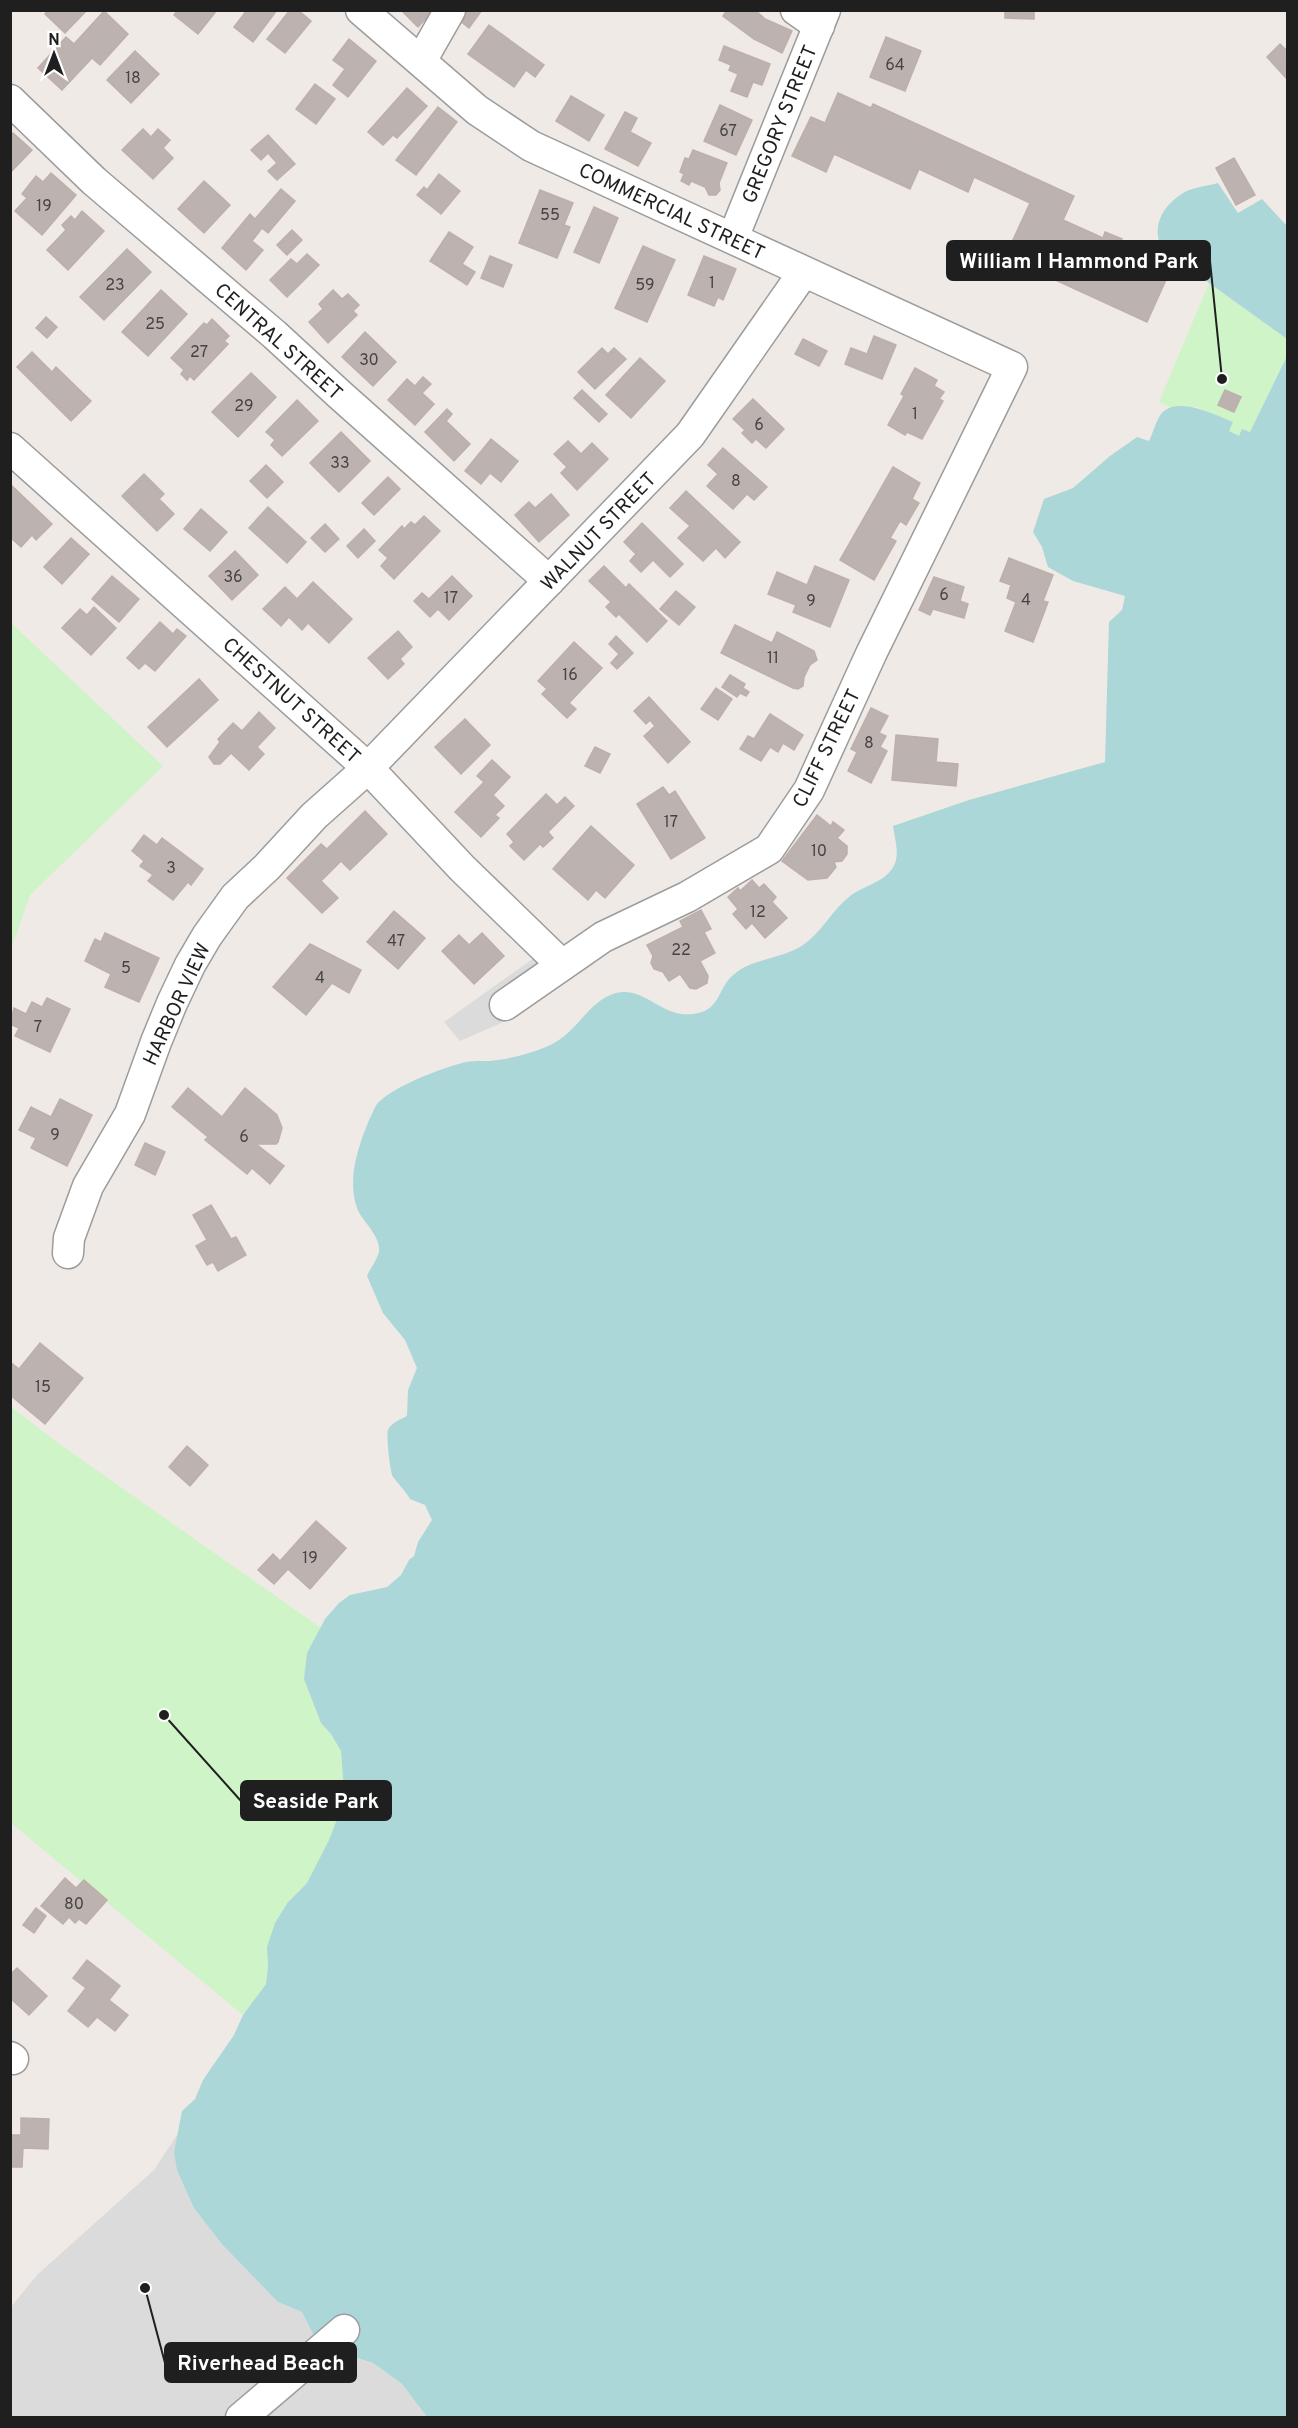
<svg xmlns="http://www.w3.org/2000/svg" width="1298" height="2428" viewBox="0 0 1298 2428" font-family="Overpass,sans-serif">
<style>
.park{fill:#cef4c8}
.parking{fill:#dbdbdb}
.water{fill:#abd7d8}
.building{fill:#bcb2af;stroke:#bfafaa;stroke-width:1.5}
.lines{fill:none;stroke-linecap:round;stroke-linejoin:round}
.minor-casing{stroke:#9c9c9c;stroke-width:33}
.minor{stroke:#fff;stroke-width:30}
.labels{text-anchor:middle;stroke-width:5;stroke-linejoin:round;paint-order:stroke}
.number-label{font-size:16px;fill:#464443}
.street-label{font-size:20px;fill:#1f1f1f;stroke:#fff}
.leader{fill:none;stroke:#1f1f1f;stroke-width:2}
.callout-dot{fill:#1f1f1f;stroke:#fff;stroke-width:2}
.callout{fill:#1f1f1f;stroke:#1f1f1f;stroke-width:2}
.callout-label{font-size:21px;text-anchor:middle;font-weight:bold;fill:#fff}
</style>
<rect width="100%" height="100%" fill="#efeae6"/>
<g class="park">
<polygon points="1209,283 1287,339 1287,356 1250,432 1242,429 1240,437 1229,431 1233,423 1197,407 1171,408 1159,402"/>
<polygon points="11,623 163,766 30,895 11,949"/>
<polygon points="10,1406 58,1443 321,1628 307,1653 304,1679 321,1723 331,1734 341,1751 344,1791 339,1814 329,1840 307,1883 288,1902 267,1947 268,1966 266,1984 243,2015 11,1823"/>
</g>
<g class="parking">
<polygon points="538,955 594,964 506,1021 460,1041 444,1022"/>
<polygon points="179,2132 174,2152 278,2302 302,2312 313,2334 345,2354 373,2363 402,2384 427,2417 11,2418 11,2307 37,2275 154,2170"/>
</g>
<g class="water">
<path d="M1218 183 1238 213 1262 199 1287 226V339L1209 283 1160 244C1152 222 1166 203 1185 192 1194 187 1208 186 1218 183Z"/>
<path d="M1287 356V2417H427L402 2384 373 2363 345 2354 313 2334 302 2312 278 2302 222 2244 194 2208 177 2170 174 2152 182 2111 195 2099 203 2080 234 2035 243 2015 266 1984 268 1966 267 1947 275 1923 288 1902 307 1883 329 1840 339 1814 344 1791 341 1751 331 1734 321 1723 304 1679 307 1653 325 1619 339 1603 350 1595 387 1587 401 1575 409 1560 414 1556 418 1542 432 1520 425 1505 410 1499C405 1490 399 1485 393 1477 390 1472 386 1435 388 1430 391 1423 401 1419 407 1416L408 1390 417 1368 405 1340 383 1313 367 1276C370 1269 377 1260 379 1252 381 1235 362 1222 357 1208 347 1179 358 1147 369 1120 372 1115 374 1108 377 1104 393 1086 442 1068 466 1062 476 1060 487 1062 498 1060 513 1058 531 1053 546 1047 577 1035 587 1001 616 993 647 985 664 1024 702 1012 719 1006 719 990 730 978 748 958 781 960 803 945 822 932 833 909 850 896 863 886 882 883 892 869 901 856 895 841 893 826L969 800 1105 762 1109 622 1122 610 1125 596 1073 581 1048 567 1042 547 1033 532 1044 499 1073 488 1110 456 1137 437 1149 441C1153 433 1156 421 1161 414 1177 395 1215 415 1233 422L1229 431 1239 436 1242 429 1250 432Z"/>
</g>
<g class="building">
<polygon points="48,10 87,10 65,33 45,14"/>
<polygon points="178,10 217,10 198,34 174,15"/>
<polygon points="247,10 277,10 253,42 234,27"/>
<polygon points="290,10 298,10 311,21 285,53 267,39"/>
<polygon points="401,10 434,10 418,27"/>
<polygon points="460,10 482,10 469,28 455,17"/>
<polygon points="727,10 755,10 765,19 792,31 782,53 754,39 723,16"/>
<polygon points="1005,10 1034,10 1034,19 1005,18"/>
<polygon points="104,11 128,34 100,65 92,58 62,90 38,68 66,37 74,44"/>
<polygon points="489,25 544,65 535,77 526,70 514,87 468,54"/>
<polygon points="886,37 921,51 905,91 870,77"/>
<polygon points="349,39 376,61 348,97 333,85 345,69 333,60"/>
<polygon points="1280,44 1288,52 1288,80 1267,57"/>
<polygon points="724,46 770,64 762,85 753,82 747,97 731,91 738,74 729,70 731,65 719,60"/>
<polygon points="135,51 159,74 131,103 107,80"/>
<polygon points="315,84 335,99 316,124 296,109"/>
<polygon points="407,88 427,106 397,138 393,135 383,145 368,132"/>
<polygon points="838,93 871,108 873,104 1074,196 1063,220 1103,238 1105,232 1122,239 1118,248 1146,261 1149,254 1157,258 1154,266 1169,273 1147,322 1005,257 1030,203 974,177 968,192 919,169 910,189 834,154 826,172 792,156 811,117 825,123"/>
<polygon points="571,96 604,115 589,141 556,121"/>
<polygon points="720,105 752,120 736,155 704,141"/>
<polygon points="438,107 457,122 416,175 396,160"/>
<polygon points="625,112 637,118 630,132 651,143 638,166 605,149"/>
<polygon points="143,129 151,137 158,129 170,140 163,148 173,158 153,179 122,150"/>
<polygon points="13,133 32,150 10,173 10,136"/>
<polygon points="268,135 295,164 277,180 268,171 277,163 268,153 261,160 251,150"/>
<polygon points="693,150 727,163 719,183 720,190 716,195 709,195 705,187 691,181 689,185 681,181 684,174 680,172 685,158 689,159"/>
<polygon points="1234,158 1255,195 1236,205 1216,168"/>
<polygon points="51,173 76,195 42,235 15,211 27,198 22,194 36,176 43,182"/>
<polygon points="439,174 460,191 441,214 417,195 424,187 427,190"/>
<polygon points="204,181 230,205 204,233 178,209"/>
<polygon points="281,189 295,201 268,233 262,228 252,241 263,250 246,270 222,248 250,214 255,219"/>
<polygon points="540,190 573,203 564,225 570,227 557,258 519,243"/>
<polygon points="594,207 618,218 599,263 574,252"/>
<polygon points="82,211 104,231 68,270 47,250 66,230 62,225 71,216 75,220"/>
<polygon points="292,230 302,240 287,255 277,245"/>
<polygon points="449,232 473,247 462,264 475,272 467,285 430,261"/>
<polygon points="643,246 675,260 647,322 615,308"/>
<polygon points="127,249 151,272 104,320 80,297"/>
<polygon points="307,254 319,265 287,297 270,280 291,259 297,264"/>
<polygon points="490,256 512,265 503,287 481,278"/>
<polygon points="704,256 736,269 723,300 718,297 714,306 688,295"/>
<polygon points="161,290 187,314 148,356 122,332"/>
<polygon points="333,290 342,299 348,294 359,305 353,311 357,315 328,343 309,322 323,309 319,304"/>
<polygon points="46,317 57,327 47,338 36,328"/>
<polygon points="212,319 229,336 224,341 228,344 194,380 190,376 187,380 181,374 184,370 171,358 204,323 207,325"/>
<polygon points="365,332 396,362 373,386 342,357"/>
<polygon points="874,336 896,345 882,379 845,364 851,348 867,354"/>
<polygon points="803,339 827,351 819,366 795,354"/>
<polygon points="602,348 608,354 614,348 626,359 595,389 578,372"/>
<polygon points="32,352 52,372 56,367 91,401 71,421 17,367"/>
<polygon points="640,358 665,381 631,418 606,395"/>
<polygon points="915,368 937,380 934,386 944,392 939,399 943,401 922,439 907,432 905,435 888,425 904,396 901,394"/>
<polygon points="251,373 276,397 238,437 212,412"/>
<polygon points="423,377 431,384 422,393 434,404 415,425 388,400 407,379 415,386"/>
<polygon points="582,390 607,414 599,422 574,398"/>
<polygon points="1225,390 1241,397 1234,412 1218,405"/>
<polygon points="753,399 784,429 766,448 756,439 752,443 742,433 745,430 733,419"/>
<polygon points="297,400 318,421 282,456 271,445 275,440 266,432"/>
<polygon points="447,409 452,414 446,421 470,444 454,461 425,432"/>
<polygon points="341,432 370,461 339,492 310,463"/>
<polygon points="491,439 518,461 501,482 490,473 481,484 465,471"/>
<polygon points="568,441 581,454 592,443 608,459 577,490 561,473 567,467 554,454"/>
<polygon points="723,448 767,487 754,500 747,494 733,509 707,486 718,474 708,465"/>
<polygon points="266,465 283,482 267,498 250,481"/>
<polygon points="893,467 920,483 912,499 919,503 906,525 900,521 890,538 896,541 874,580 840,560"/>
<polygon points="144,474 164,494 159,499 174,514 157,531 122,496"/>
<polygon points="388,477 400,489 374,515 362,503"/>
<polygon points="10,484 52,524 36,540 32,535 21,547 10,537"/>
<polygon points="686,491 740,542 725,558 716,548 703,561 678,538 690,526 670,508"/>
<polygon points="551,494 569,515 539,542 515,515 529,502 535,508"/>
<polygon points="268,507 306,542 287,563 249,528"/>
<polygon points="201,509 227,532 210,551 184,529"/>
<polygon points="424,516 440,531 394,579 381,566 388,558 379,550 402,526 404,529 411,522 415,525"/>
<polygon points="642,523 683,564 670,577 653,560 641,572 630,561 636,554 624,542"/>
<polygon points="325,524 339,539 325,552 311,538"/>
<polygon points="364,529 375,541 358,558 347,546"/>
<polygon points="71,538 89,554 62,584 44,567"/>
<polygon points="235,551 258,575 232,600 209,576"/>
<polygon points="1009,558 1053,575 1043,601 1048,602 1033,642 1005,631 1016,602 1007,598 1011,585 1000,581"/>
<polygon points="604,566 626,588 629,584 667,621 647,642 619,614 616,617 606,607 611,602 589,581"/>
<polygon points="815,566 849,580 830,627 793,612 796,605 768,594 777,572 807,585"/>
<polygon points="112,576 139,599 119,622 92,599"/>
<polygon points="452,576 472,596 449,620 438,609 430,617 414,601 422,593 429,599"/>
<polygon points="934,577 964,587 960,601 968,604 964,618 933,609 930,615 919,610"/>
<polygon points="313,582 352,619 329,643 308,623 302,630 289,617 281,626 263,609 285,587 297,599"/>
<polygon points="676,591 695,607 679,625 660,609"/>
<polygon points="94,607 116,628 91,655 62,628 80,609 87,615"/>
<polygon points="160,622 173,634 177,629 186,636 155,671 145,663 139,669 127,658"/>
<polygon points="735,625 772,643 777,632 814,651 817,660 810,665 804,677 803,686 798,689 793,688 721,653"/>
<polygon points="398,631 412,647 400,659 404,664 388,679 368,658"/>
<polygon points="616,636 633,653 617,669 611,663 619,654 609,644"/>
<polygon points="574,642 602,668 569,703 576,709 567,718 542,694 547,689 538,681"/>
<polygon points="730,675 745,684 743,688 749,692 746,696 740,693 737,697 722,687"/>
<polygon points="199,679 218,700 167,747 148,727"/>
<polygon points="716,688 732,699 718,720 701,709"/>
<polygon points="649,697 690,742 668,763 644,736 655,726 650,720 646,724 634,711"/>
<polygon points="871,708 888,716 879,733 886,736 880,747 887,751 871,783 848,771 857,752 851,749"/>
<polygon points="259,712 275,728 257,747 264,754 249,770 231,753 220,764 214,764 209,757 220,742 218,739 233,723 242,731"/>
<polygon points="770,714 803,735 794,750 783,743 778,752 770,747 761,761 740,749 748,736 754,739"/>
<polygon points="465,719 490,745 461,774 435,747"/>
<polygon points="896,735 938,739 936,762 958,764 956,786 892,780"/>
<polygon points="595,747 610,754 600,773 585,766"/>
<polygon points="492,760 510,777 493,795 504,806 495,815 499,818 481,837 455,812 484,782 477,776"/>
<polygon points="663,787 669,795 675,791 705,838 671,859 637,804"/>
<polygon points="546,794 557,805 565,797 574,806 548,832 553,838 543,847 540,844 524,860 510,846 514,842 507,834"/>
<polygon points="365,811 387,834 350,870 341,861 321,881 338,898 322,913 287,878 321,844 327,849"/>
<polygon points="817,815 831,826 833,822 844,830 837,838 847,846 847,854 842,861 834,862 836,867 827,878 808,880 782,861"/>
<polygon points="591,826 634,865 605,898 596,890 588,900 553,869"/>
<polygon points="144,835 157,845 162,838 203,869 191,885 188,882 173,900 148,881 153,875 140,866 144,861 132,851"/>
<polygon points="752,880 759,888 764,884 776,897 772,902 787,918 765,938 752,923 746,929 733,914 738,909 728,897 738,888 740,891"/>
<polygon points="701,910 711,929 704,932 715,953 700,961 708,976 707,983 696,989 690,988 680,974 669,981 663,972 654,969 651,963 653,956 647,945 683,927 680,921"/>
<polygon points="394,911 425,938 398,969 367,942"/>
<polygon points="105,933 159,958 139,1002 105,987 111,974 85,961 95,939 101,942"/>
<polygon points="482,933 504,956 474,984 442,951 459,935 469,945"/>
<polygon points="310,944 361,970 349,993 332,983 306,1015 273,987"/>
<polygon points="47,998 70,1009 50,1052 15,1036 19,1028 10,1024 14,1008 26,1014 32,1002 42,1007"/>
<polygon points="188,1088 222,1117 245,1088 277,1115 282,1128 278,1142 276,1144 256,1144 284,1166 270,1184 252,1168 247,1174 205,1140 208,1137 172,1107"/>
<polygon points="60,1099 92,1115 67,1166 31,1148 36,1138 19,1130 31,1107 51,1117"/>
<polygon points="145,1143 165,1152 155,1175 135,1165"/>
<polygon points="211,1205 231,1239 236,1237 246,1255 218,1271 213,1262 207,1265 196,1246 207,1240 193,1215"/>
<polygon points="40,1343 83,1378 45,1424 10,1395 10,1362 19,1369"/>
<polygon points="187,1446 208,1465 190,1486 169,1467"/>
<polygon points="316,1521 346,1548 310,1589 288,1569 274,1584 258,1570 273,1554 280,1561"/>
<polygon points="65,1878 76,1888 84,1880 107,1900 86,1924 79,1919 75,1923 69,1917 63,1924 41,1906"/>
<polygon points="36,1908 46,1916 34,1933 23,1925"/>
<polygon points="87,1960 120,1986 109,2000 128,2015 115,2031 97,2017 88,2027 68,2011 86,1988 73,1978"/>
<polygon points="17,1968 47,1996 29,2015 10,1998 10,1975"/>
<polygon points="21,2118 49,2119 48,2149 23,2148 22,2167 10,2167 10,2135 21,2135"/>
</g>
<g class="lines">
<g class="minor-casing">
<g id="minor">
<polyline points="361,10 477,110 531,146 1012,367 871,654 809,790 769,849 687,897 603,937 505,1005"/>
<polyline points="796,10 819,26"/>
<polyline points="421,61 450,10"/>
<polyline points="10,100 94,181 275,335 339,394 549,581"/>
<polyline points="733,238 825,10"/>
<polyline points="10,448 368,768 462,868 562,965"/>
<polyline points="68,1253 69,1238 88,1186 130,1114 156,1042 172,1003 190,965 207,936 235,897 267,867 314,816 368,768 690,435 803,273"/>
<polyline points="10,2057 13,2059"/>
<polyline points="241,2418 344,2330"/>
</g>
</g>
<use href="#minor" class="minor"/>
</g>
<g class="labels">
<g class="number-label">
<text x="895" y="70">64</text>
<text x="133" y="83">18</text>
<text x="728" y="136">67</text>
<text x="44" y="211">19</text>
<text x="550" y="220">55</text>
<text x="712" y="288">1</text>
<text x="115" y="290">23</text>
<text x="645" y="290">59</text>
<text x="155" y="329">25</text>
<text x="199" y="357">27</text>
<text x="369" y="365">30</text>
<text x="244" y="411">29</text>
<text x="915" y="419">1</text>
<text x="759" y="430">6</text>
<text x="340" y="468">33</text>
<text x="736" y="486">8</text>
<text x="233" y="582">36</text>
<text x="944" y="600">6</text>
<text x="451" y="603">17</text>
<text x="1026" y="605">4</text>
<text x="811" y="606">9</text>
<text x="773" y="663">11</text>
<text x="570" y="680">16</text>
<text x="869" y="748">8</text>
<text x="671" y="827">17</text>
<text x="819" y="856">10</text>
<text x="171" y="873">3</text>
<text x="758" y="917">12</text>
<text x="396" y="946">47</text>
<text x="681" y="955">22</text>
<text x="126" y="973">5</text>
<text x="320" y="983">4</text>
<text x="38" y="1032">7</text>
<text x="55" y="1140">9</text>
<text x="244" y="1142">6</text>
<text x="43" y="1392">15</text>
<text x="310" y="1563">19</text>
<text x="74" y="1909">80</text>
</g>
<g class="street-label">
<text transform="translate(779 124) rotate(-68)" y="7">GREGORY STREET</text>
<text transform="translate(672 211) rotate(25)" y="7">COMMERCIAL STREET</text>
<text transform="translate(279 341) rotate(42)" y="7">CENTRAL STREET</text>
<text transform="translate(598 531) rotate(-46)" y="7">WALNUT STREET</text>
<text transform="translate(292 700) rotate(42)" y="7">CHESTNUT STREET</text>
<text transform="translate(826 748) rotate(-64)" y="7">CLIFF STREET</text>
<text transform="translate(176 1004) rotate(-65)" y="7">HARBOR VIEW</text>
</g>
</g>
<path class="leader" d="M1222 379L1210 261M164 1715L241 1801M145 2288L165 2363"/>
<g class="callout-dot">
<circle cx="1222" cy="379" r="6"/>
<circle cx="164" cy="1715" r="6"/>
<circle cx="145" cy="2288" r="6"/>
</g>
<g class="callout">
<rect x="947" y="241" width="263" height="39" rx="6"/>
<rect x="241" y="1781" width="150" height="39" rx="6"/>
<rect x="165" y="2343" width="191" height="39" rx="6"/>
</g>
<g class="callout-label">
<text x="1079" y="268">William I Hammond Park</text>
<text x="316" y="1808">Seaside Park</text>
<text x="261" y="2370">Riverhead Beach</text>
</g>
<rect width="1298" height="2428" fill="none" stroke="#1f1f1f" stroke-width="24"/>
<g transform="translate(54 54)" stroke="#ffffff" stroke-width="4.5" paint-order="stroke">
<path d="M0-4.5L10 22L0 15L-10 22Z" fill="#1f1f1f"/>
<text y="-9" font-size="16" font-weight="bold" text-anchor="middle" fill="#1f1f1f">N</text>
</g>
</svg>
